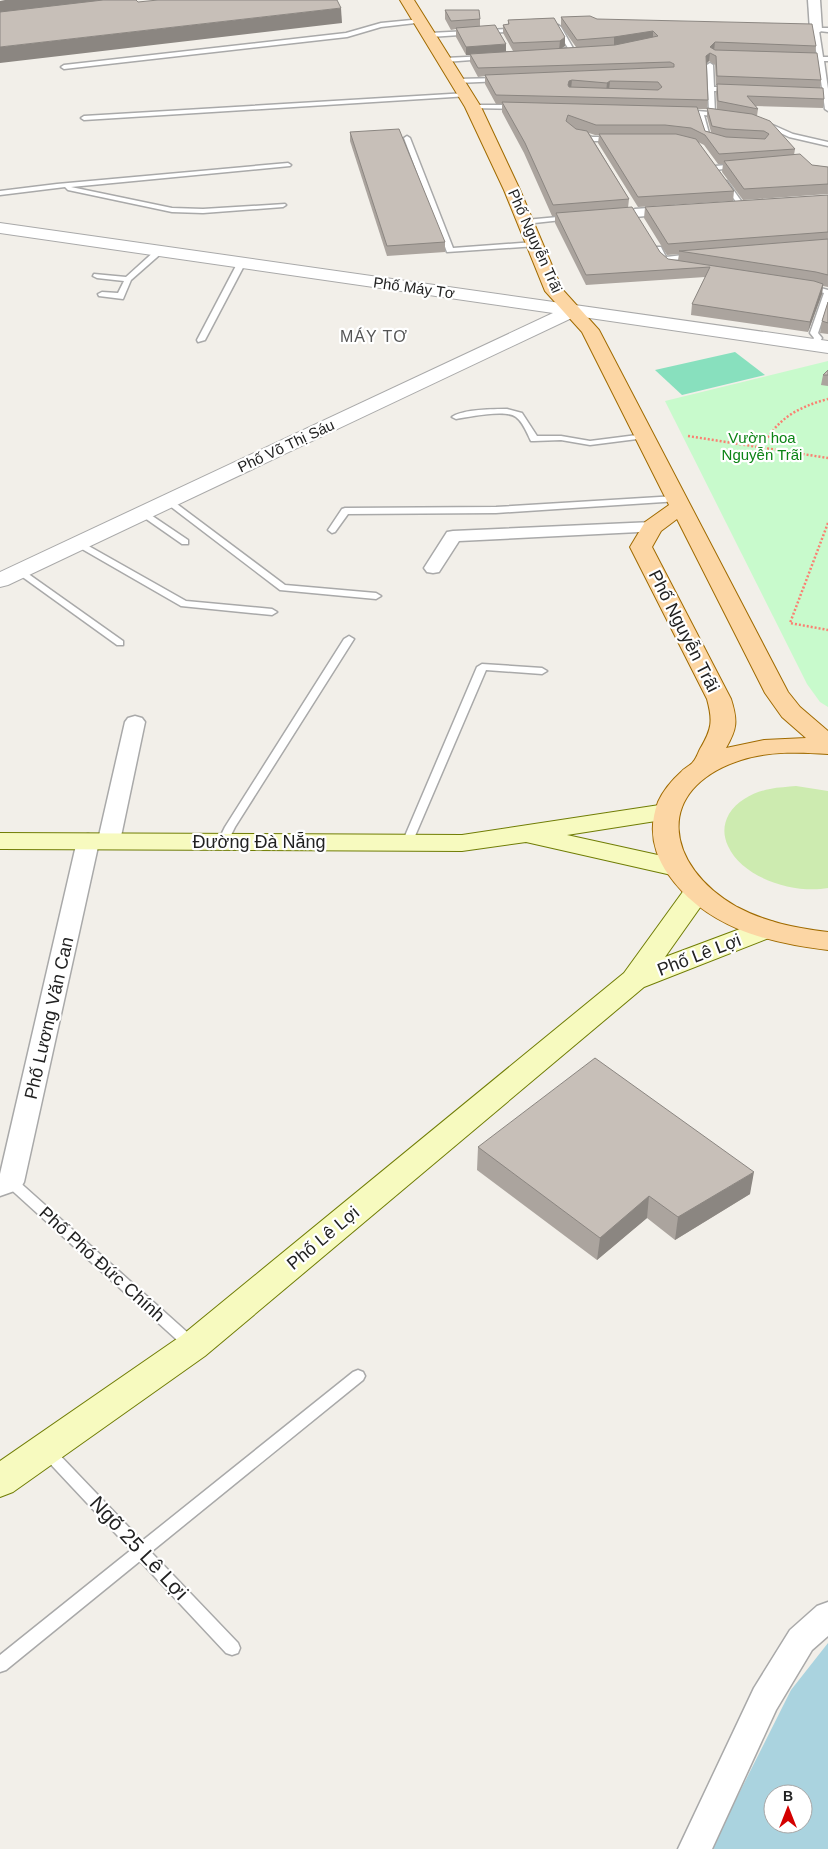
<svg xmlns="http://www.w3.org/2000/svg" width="828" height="1849" viewBox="0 0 828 1849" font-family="Helvetica,sans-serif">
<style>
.grass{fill:#cdebb0}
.park{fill:#c8facc}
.pitch{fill:#88e0be}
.water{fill:#aad3df;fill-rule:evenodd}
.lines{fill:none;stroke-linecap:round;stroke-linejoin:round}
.service-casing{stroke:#a9a9a9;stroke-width:3}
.minor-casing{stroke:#a9a9a9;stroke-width:3}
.tertiary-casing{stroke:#a9a9a9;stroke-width:2}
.secondary-casing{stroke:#707d05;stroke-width:2}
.primary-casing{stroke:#a06b00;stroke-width:2}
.path{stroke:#fa8072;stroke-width:2.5;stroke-dasharray:2 2;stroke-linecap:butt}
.service{fill:#fff;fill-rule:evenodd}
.minor{fill:#fff;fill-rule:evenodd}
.tertiary{fill:#fff;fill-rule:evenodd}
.secondary{fill:#f7fabf;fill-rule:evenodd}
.primary{fill:#fcd6a4;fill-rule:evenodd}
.wall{fill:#aba49e;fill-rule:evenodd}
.shaded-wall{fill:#8b8681}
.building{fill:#c7bfb8;stroke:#8b8681;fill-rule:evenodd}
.labels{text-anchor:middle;stroke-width:4.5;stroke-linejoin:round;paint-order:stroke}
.far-street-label{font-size:15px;fill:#222;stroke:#fff}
.far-park-label{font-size:15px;fill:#0c8416;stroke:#fff}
.far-quarter-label{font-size:16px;letter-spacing:1px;fill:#555;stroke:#fff}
.street-label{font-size:18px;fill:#222;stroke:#fff}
.near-street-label{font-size:21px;fill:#222;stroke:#fff}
</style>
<rect width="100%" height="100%" fill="#f2efe9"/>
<path class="grass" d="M796 786 828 791V888C795 894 743 879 728 846 723 835 723 825 729 814 738 800 754 792 770 789 778 787 788 787 796 786Z"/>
<polygon class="park" points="828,361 828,707 820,702 807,684 665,401"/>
<polygon class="pitch" points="735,352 765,375 682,395 655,370"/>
<path class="water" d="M828 1643V1849H711L791 1690ZM773 1794H803V1824H773Z"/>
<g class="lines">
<g class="service-casing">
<g id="service">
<polygon points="422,19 424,22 381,27 347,37 64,69 61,67 64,65 346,33 381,23"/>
<polygon points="558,25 561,27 574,50 559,52 556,50 568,48 555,27"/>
<polygon points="805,28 828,28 828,32 819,31 823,57 828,57 828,61 824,61 828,89 828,111 825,109 818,60 802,58 805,56 817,57 813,31 805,30"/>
<polygon points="507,29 505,32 430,37 427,35 430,33"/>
<polygon points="487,56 487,58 485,59 445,62 442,60 445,58"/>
<polygon points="710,63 713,65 714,87 732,87 735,89 732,91 714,91 715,113 724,115 721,117 704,115 710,137 715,139 712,141 704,138 697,115 682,112 685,110 709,112 707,65"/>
<polygon points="500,78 502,79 502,81 457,83 454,81 457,79"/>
<polygon points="467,93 469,94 469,96 84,120 81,118 84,116"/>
<polygon points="473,105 516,105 519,107 516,109 471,108 470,107"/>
<polygon points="766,122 793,134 828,142 828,146 789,137 764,125 763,124"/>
<polygon points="579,131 592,137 614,137 617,139 614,141 591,141 577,134 576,133"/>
<polygon points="407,136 410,138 453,248 534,242 538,244 537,246 447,252 404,138"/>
<polygon points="288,163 291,165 290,166 71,187 172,208 203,209 285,204 286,205 283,207 203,213 172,212 68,190 65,187 0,195 0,191 57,184"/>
<polygon points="739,164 741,165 741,167 715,170 712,168 715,166"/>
<polygon points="723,181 727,181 744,205 743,206 739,206 722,182"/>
<polygon points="569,216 572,218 571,219 525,224 522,222 525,220"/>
<polygon points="655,247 661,247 666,257 692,254 696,256 692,258 664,261 661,261 654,249"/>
<polygon points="157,249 164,251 131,280 123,299 99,296 98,294 102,292 118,293 124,281 97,278 93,276 94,274 126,277"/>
<polygon points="239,260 246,262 205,340 198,342 197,340"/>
<polygon points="806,284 828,290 828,303 818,333 822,338 817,347 814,347 810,345 814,338 810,333 824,293 806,288"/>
<path d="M507 409 522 413 537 436H561L590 441 645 434 649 436 645 438 590 445 561 440 534 441H531C527 433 523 422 516 417 505 409 469 417 456 419L452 417C463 409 493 409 507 409Z"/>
<polygon points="676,496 680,499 679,501 496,513 348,514 335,532 332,533 328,530 342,509 345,508 496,507"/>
<polygon points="169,498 285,585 376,593 381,596 376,599 280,590 166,503 165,501"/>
<polygon points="142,509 188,540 188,544 182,544 139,514 139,510"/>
<polygon points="78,540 186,601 272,609 277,612 272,615 181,606 75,545 75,541"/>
<polygon points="20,568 123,641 123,645 117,645 17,573 17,569"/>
<polygon points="349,636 354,639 235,827 227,843 219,843 218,841 225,827 344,639"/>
<polygon points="482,664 542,668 547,671 542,674 486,670 412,843 411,845 403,845 402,843 477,667"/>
<polygon points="11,1177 16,1179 197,1341 199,1345 197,1349 192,1351 187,1349 6,1185 5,1182 6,1179"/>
<polygon points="358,1370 363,1372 365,1376 363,1380 151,1552 238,1643 240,1648 238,1653 232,1655 226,1653 140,1561 6,1670 0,1672 0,1655 131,1550 42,1455 40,1451 42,1447 47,1445 52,1447 142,1541 353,1372"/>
</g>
</g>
<g class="minor-casing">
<g id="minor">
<polygon points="808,0 820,0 822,30 820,32 816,33 810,30"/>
<polygon points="674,206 681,210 679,213 635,217 628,213 635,209"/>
<polygon points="653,522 659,523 662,527 659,531 459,541 439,572 433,573 427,572 424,568 447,532 453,531"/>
<polygon points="135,716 142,718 145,722 120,841 117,846 109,848 101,846 99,842 24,1182 20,1189 0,1196 0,1174 77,841 80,836 88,834 96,836 98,840 125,722 128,718"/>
<polygon points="828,1602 828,1636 812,1650 776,1710 712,1849 678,1849 754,1688 790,1630 817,1606"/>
</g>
</g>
<g class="tertiary-casing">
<polygon id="tertiary" points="0,223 828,341 828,353 576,316 8,585 0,587 0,572 553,313 0,233"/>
</g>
<g class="secondary-casing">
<g id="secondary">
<polygon points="666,804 675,806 679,812 675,818 567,835 685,861 689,867 685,873 676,876 526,842 462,851 0,849 0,833 462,835"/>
<polygon points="697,883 707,886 711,892 665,957 764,920 774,922 778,929 774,936 644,987 205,1356 13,1492 0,1497 0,1461 181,1336 624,973 687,886"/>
</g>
</g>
<g class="primary-casing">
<path id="primary" d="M400 0H414L481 107 520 190 562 289 599 330 788 692 800 707 828 731V754C800 752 768 751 741 760 652 789 665 866 737 907 765 922 796 928 828 932V950C767 943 705 927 668 874 653 852 648 828 658 802 663 791 672 780 681 772 684 768 690 766 693 762 696 759 698 753 700 749 712 729 713 721 707 699L630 547 645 522 669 505 582 332 545 291 504 190 465 107ZM677 519 765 693 782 717 806 738 764 740 726 748C737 729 738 721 731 699L652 547 661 531Z"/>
</g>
<g class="path">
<polyline points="688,436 828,458"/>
<path d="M762 448C776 419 798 407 828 399"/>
<polyline points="828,523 790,623 828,630"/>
</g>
<use href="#service" class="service"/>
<use href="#minor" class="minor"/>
<use href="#tertiary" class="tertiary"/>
<use href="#secondary" class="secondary"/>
<use href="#primary" class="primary"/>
</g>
<g class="wall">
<path d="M445 10 480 19V26L506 51H513L503 33V25L508 24V20L554 18 565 46 562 48 576 47 561 26V17L597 19 816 46 815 53 821 80 820 88 824 99 823 108 756 106 758 109 757 116 795 149 794 155 812 165 828 167V194L743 200 722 172 723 164H718L704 145 698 142 734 191 733 201 638 207 598 143 599 135H595L589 133 629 199 628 208 660 252 668 259 678 260 679 254 667 255 644 218 645 207 828 195V287L823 286 822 294 808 332 691 315 692 304 705 277 586 285 555 223V216H552L524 153 502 112V104H496L485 84V76L478 77 470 62V55H466L456 37V29L451 30 445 19ZM709 61 715 65 716 85H717L716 93 717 109 707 108V117L711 132 705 131 697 109H707L708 100 706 64Z"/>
<polygon points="350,132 445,242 445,252 387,256 350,141"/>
<polygon points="828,302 828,334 820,333 822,321"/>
<polygon points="828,370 828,386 821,385 823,375"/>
<polygon points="478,1147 750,1194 675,1240 647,1218 597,1260 477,1170"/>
</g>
<g class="shaded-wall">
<polygon points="5,0 126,0 0,16 0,1"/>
<polygon points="341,8 342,23 0,63 0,47"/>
<polygon points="653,31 653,40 614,46 614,37"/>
<polygon points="565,37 565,46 559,50 560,41"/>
<polygon points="715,42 714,51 710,53 709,61 705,65 706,56 710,47"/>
<polygon points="506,44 506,52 470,54 470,55 466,55 466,47"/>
<polygon points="572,80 571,89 568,85 569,81"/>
<polygon points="610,81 609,90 606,92 607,83"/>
<polygon points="823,284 822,294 808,332 810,322"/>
<polygon points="754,1172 750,1194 675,1240 678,1217"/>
<polygon points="649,1196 647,1218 597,1260 600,1238"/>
</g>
<g class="building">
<polygon points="103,0 136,0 138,2 158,0 337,0 341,8 0,47 0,12"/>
<polygon points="445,10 479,10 480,19 451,21"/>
<path d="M590 16 597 19 812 24 816 46 715 42 710 47 715 50 817 53 821 80 717 76 716 56 710 53 706 56 708 100 496 95 485 75 674 67V64L670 62 478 68 470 54 615 45 658 36 653 31 614 37 577 40 561 17ZM572 80 607 83 610 81 658 82 662 87 658 90 569 87 568 85 569 81Z"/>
<polygon points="554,18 565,37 560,41 513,43 503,25 509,24 508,20"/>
<polygon points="495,25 506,44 466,47 456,28"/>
<polygon points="717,84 823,88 824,99 747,96 758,109 718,101"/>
<polygon points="502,102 697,107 705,131 726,137 765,139 769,134 764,131 726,129 712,126 707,108 752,114 770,121 795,149 719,154 705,135 691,128 665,125 596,125 568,115 566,121 576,129 587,131 629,199 553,205 525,143"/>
<polygon points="399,129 445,242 387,246 350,132"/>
<polygon points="599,134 676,134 696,139 734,191 638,197"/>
<polygon points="800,154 812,165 828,167 828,184 744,189 724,161"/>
<polygon points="828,195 828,232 668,244 645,207"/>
<polygon points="632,207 660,252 668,259 814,281 823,284 810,322 692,304 710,267 586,275 556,213"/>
<polygon points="828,239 828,275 816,272 679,251"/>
<polygon points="828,302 828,323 822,321"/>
<polygon points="828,370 828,375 823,375"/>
<polygon points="595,1058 754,1172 678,1217 649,1196 600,1238 478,1147"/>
</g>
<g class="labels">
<g class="far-street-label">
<text transform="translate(535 241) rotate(66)" y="5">Phố Nguyễn Trãi</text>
<text transform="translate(414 288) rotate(8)" y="5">Phố Máy Tơ</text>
<text transform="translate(286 446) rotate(-25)" y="5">Phố Võ Thị Sáu</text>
</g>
<g class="far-park-label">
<text x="762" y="443">Vườn hoa<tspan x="762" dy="17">Nguyễn Trãi</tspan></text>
</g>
<g class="far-quarter-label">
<text x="374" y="342">MÁY TƠ</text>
</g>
<g class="street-label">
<text transform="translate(684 631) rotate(63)" y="6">Phố Nguyễn Trãi</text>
<text x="259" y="848">Đường Đà Nẵng</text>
<text transform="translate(699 955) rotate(-21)" y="6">Phố Lê Lợi</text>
<text transform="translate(49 1018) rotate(-77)" y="6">Phố Lương Văn Can</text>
<text transform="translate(323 1238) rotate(-40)" y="6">Phố Lê Lợi</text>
<text transform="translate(102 1264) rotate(42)" y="6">Phố Phó Đức Chính</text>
</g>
<g class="near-street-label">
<text transform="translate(139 1548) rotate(47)" y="7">Ngõ 25 Lê Lợi</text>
</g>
</g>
<g transform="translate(788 1809)"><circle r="24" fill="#ffffff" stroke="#a7a7a7"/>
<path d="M0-4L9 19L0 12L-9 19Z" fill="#d40000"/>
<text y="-8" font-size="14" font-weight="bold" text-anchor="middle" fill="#222222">B</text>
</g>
</svg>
